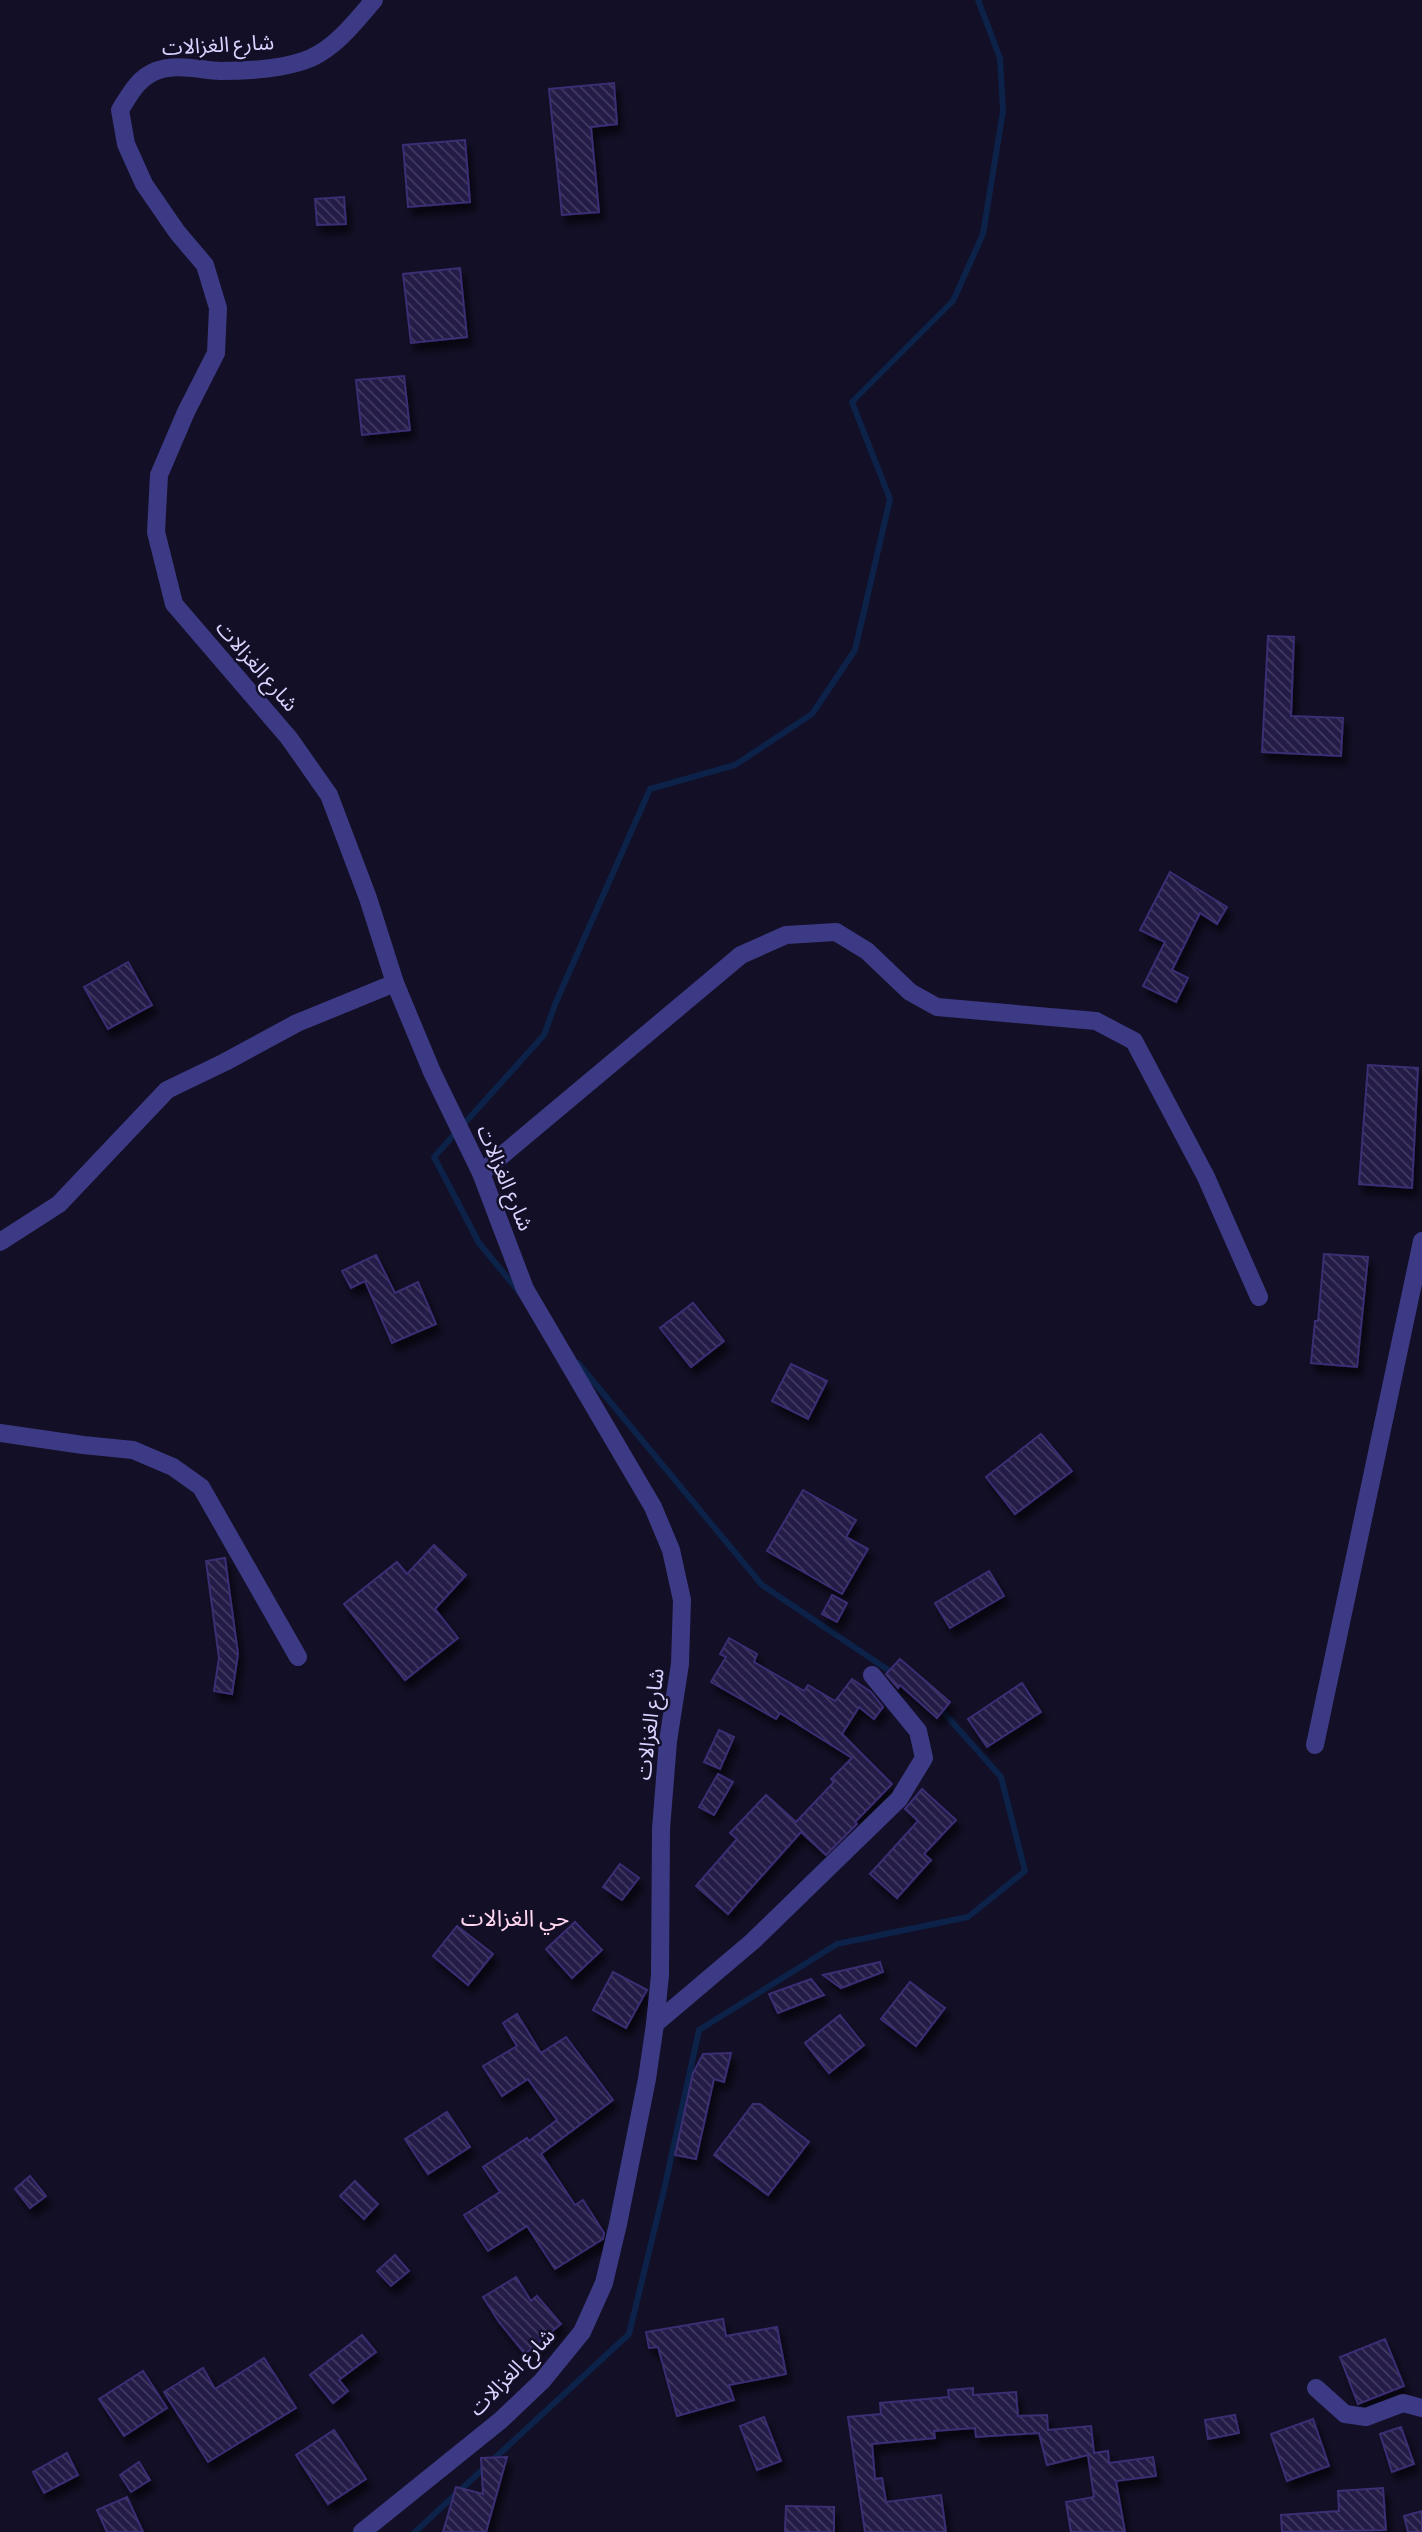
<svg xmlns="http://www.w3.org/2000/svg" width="1422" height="2532" viewBox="0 0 1422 2532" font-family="'Source Sans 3','Noto Sans Arabic',sans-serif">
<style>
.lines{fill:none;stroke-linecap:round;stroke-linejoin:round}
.stream{stroke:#0c2248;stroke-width:6}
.building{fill:url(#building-back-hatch);stroke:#3b2d73;stroke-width:2;filter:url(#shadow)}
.minor{stroke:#3d3a85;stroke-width:18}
.labels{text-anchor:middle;stroke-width:5;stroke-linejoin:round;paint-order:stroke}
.street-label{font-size:21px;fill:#d9d4ff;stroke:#130f26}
.neighbourhood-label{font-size:23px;fill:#ffd6f0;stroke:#130f26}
</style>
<defs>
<pattern id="building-back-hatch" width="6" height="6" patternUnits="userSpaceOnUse" patternTransform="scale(1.75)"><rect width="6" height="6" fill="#241b47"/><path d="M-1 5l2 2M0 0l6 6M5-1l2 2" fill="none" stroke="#433b63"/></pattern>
<filter id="shadow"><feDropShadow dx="4.5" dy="8" stdDeviation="3.5" flood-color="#0009"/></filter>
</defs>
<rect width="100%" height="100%" fill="#130f26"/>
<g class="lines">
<g class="stream">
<polyline points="520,1293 479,1243 434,1157 544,1035 556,1002 650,789 735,765 812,714 855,650 890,499 852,402 953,301 983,234 1003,111 1000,58 978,0"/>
<polyline points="578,1363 762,1585 894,1674"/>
<polyline points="415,2532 629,2334 664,2190 699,2030 837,1944 968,1917 1025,1871 1001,1777 937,1705"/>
</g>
</g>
<g class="building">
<polygon points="614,83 617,124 591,127 599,212 562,215 549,89"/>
<polygon points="465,140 470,202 408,207 403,145"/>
<polygon points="344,197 346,224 317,225 315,199"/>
<polygon points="460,268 467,337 411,343 403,274"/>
<polygon points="404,376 410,430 362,435 356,380"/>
<polygon points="1268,636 1294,637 1291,716 1343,718 1341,756 1262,752"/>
<polygon points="1170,872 1227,907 1217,924 1200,913 1172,970 1188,978 1176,1002 1143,986 1165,942 1140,930"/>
<polygon points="128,962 152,1005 108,1029 84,987"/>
<polygon points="1368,1065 1418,1068 1412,1188 1359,1184"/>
<polygon points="1324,1254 1368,1257 1357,1367 1311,1363 1315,1321 1318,1321"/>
<polygon points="376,1255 395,1293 418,1282 436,1324 392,1343 365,1281 351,1288 342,1271"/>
<polygon points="693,1303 724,1341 691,1367 660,1328"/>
<polygon points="791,1364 827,1381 808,1419 772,1401"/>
<polygon points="1041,1434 1072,1471 1015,1514 986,1477"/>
<polygon points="803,1490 856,1520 846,1537 868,1549 842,1594 767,1551"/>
<polygon points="434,1545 466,1575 435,1609 458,1638 405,1680 344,1604 397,1562 407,1574"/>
<polygon points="225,1558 238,1654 232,1694 214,1691 219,1658 206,1561"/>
<polygon points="989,1571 1004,1596 950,1628 935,1603"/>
<polygon points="832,1595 847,1603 837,1622 822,1614"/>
<polygon points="729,1638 757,1654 754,1662 804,1691 808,1685 835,1701 852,1679 871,1692 883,1707 874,1719 859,1707 842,1734 892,1784 855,1822 857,1824 826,1855 801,1832 728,1914 696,1886 737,1839 730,1833 766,1795 796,1822 834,1782 831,1779 852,1758 780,1713 776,1719 711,1682 726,1657 720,1654"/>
<polygon points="900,1659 950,1702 937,1718 900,1685 898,1688 886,1674"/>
<polygon points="1022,1683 1041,1712 987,1747 968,1719"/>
<polygon points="719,1730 734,1737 720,1769 704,1762"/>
<polygon points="718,1774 733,1782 714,1815 699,1807"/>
<polygon points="922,1789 956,1820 924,1854 931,1860 897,1898 870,1874 918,1821 905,1809"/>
<polygon points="620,1864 639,1878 622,1900 603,1887"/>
<polygon points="575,1922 602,1950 572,1978 546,1949"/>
<polygon points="457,1926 493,1954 468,1985 433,1956"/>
<polygon points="880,1962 883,1972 841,1988 823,1975"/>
<polygon points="613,1972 647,1990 626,2028 593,2010"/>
<polygon points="811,1979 824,1995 778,2013 769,1994"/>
<polygon points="910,1982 945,2008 916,2046 881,2019"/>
<polygon points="517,2014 541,2053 566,2037 613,2100 541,2154 575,2205 583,2200 604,2233 603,2239 555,2269 527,2226 488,2251 464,2215 500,2192 483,2167 527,2138 529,2141 557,2120 528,2079 502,2096 483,2066 517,2046 503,2023"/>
<polygon points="840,2015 864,2045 829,2073 805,2043"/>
<polygon points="731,2053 724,2082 714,2079 696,2159 675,2155 693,2073 703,2054"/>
<polygon points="753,2104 760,2104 809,2142 768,2195 714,2155"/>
<polygon points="447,2112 470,2147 428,2174 405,2139"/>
<polygon points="30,2176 46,2196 30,2208 15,2189"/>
<polygon points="355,2181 378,2204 364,2219 340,2196"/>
<polygon points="395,2255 409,2271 391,2286 377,2271"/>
<polygon points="516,2277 531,2301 537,2296 561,2324 525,2354 499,2322 483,2297"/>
<polygon points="723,2319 726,2336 777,2327 786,2374 729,2385 734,2400 677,2416 658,2347 649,2348 646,2332"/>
<polygon points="362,2335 376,2352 339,2380 348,2391 333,2403 310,2375"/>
<polygon points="1385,2339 1404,2386 1358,2404 1340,2357"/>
<polygon points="264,2358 296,2408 208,2462 164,2392 203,2368 215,2389"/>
<polygon points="143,2371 167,2408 124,2436 99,2399"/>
<polygon points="973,2388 973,2395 1016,2392 1018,2416 1047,2415 1048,2430 1091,2426 1094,2453 1108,2451 1109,2463 1153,2457 1156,2476 1116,2481 1125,2532 1071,2532 1066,2502 1094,2497 1088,2455 1047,2465 1039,2433 976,2437 975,2428 934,2431 935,2438 872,2444 875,2479 882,2478 886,2502 941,2495 946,2532 865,2532 848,2417 881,2414 880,2403 949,2397 948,2390"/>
<polygon points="1235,2415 1239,2433 1208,2439 1205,2420"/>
<polygon points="764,2417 781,2461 757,2470 740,2426"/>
<polygon points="1313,2419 1329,2466 1287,2481 1271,2434"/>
<polygon points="1401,2427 1414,2464 1392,2472 1380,2434"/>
<polygon points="334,2430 366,2479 328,2504 296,2455"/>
<polygon points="67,2453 78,2475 44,2493 33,2472"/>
<polygon points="507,2457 486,2532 443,2532 456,2487 483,2494 481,2458"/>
<polygon points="139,2462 150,2480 131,2492 120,2475"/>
<polygon points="1383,2488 1386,2530 1282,2532 1281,2515 1339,2511 1338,2491"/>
<polygon points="127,2497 143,2532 107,2532 97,2510"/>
<polygon points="786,2506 834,2507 834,2532 785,2532"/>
<polygon points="1422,2511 1422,2532 1408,2532 1404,2516"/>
</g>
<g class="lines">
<g class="minor">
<polyline points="481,1173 741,955 786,935 836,932 867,951 910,992 937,1007 1096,1021 1134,1041 1206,1177 1259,1297"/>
<polyline points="0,1242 59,1204 167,1090 225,1062 297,1023 395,983"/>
<polyline points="0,1433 83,1445 133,1450 173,1467 201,1487 298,1657"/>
<polyline points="1315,1745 1422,1241"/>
<polyline points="655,2024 753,1941 899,1799 924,1758 918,1731 872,1675"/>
<polyline points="1316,2388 1345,2414 1366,2417 1403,2403 1422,2408"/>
<path d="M362 2532 501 2420 542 2381 582 2332 604 2283 618 2224 647 2079 655 2024 660 1975 661 1829 668 1741 680 1664 682 1600 671 1550 653 1507 525 1289 481 1173 432 1072 395 983 368 898 329 795 289 738 174 604 156 532 159 475 186 412 216 353 218 308 205 265 177 232 144 184 126 144 120 110C130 94 138 78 156 71 176 63 200 70 220 71 249 71 285 69 311 58 337 46 356 21 374 0"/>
</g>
</g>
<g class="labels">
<g class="street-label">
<text transform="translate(218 45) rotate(-3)" y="7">شارع الغزالات</text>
<text transform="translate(257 666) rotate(49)" y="7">شارع الغزالات</text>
<text transform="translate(505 1178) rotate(67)" y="7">شارع الغزالات</text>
<text transform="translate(650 1724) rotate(-83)" y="7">شارع الغزالات</text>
<text transform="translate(512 2372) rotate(-46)" y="7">شارع الغزالات</text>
</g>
<g class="neighbourhood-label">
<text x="515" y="1926">حي الغزالات</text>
</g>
</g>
</svg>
